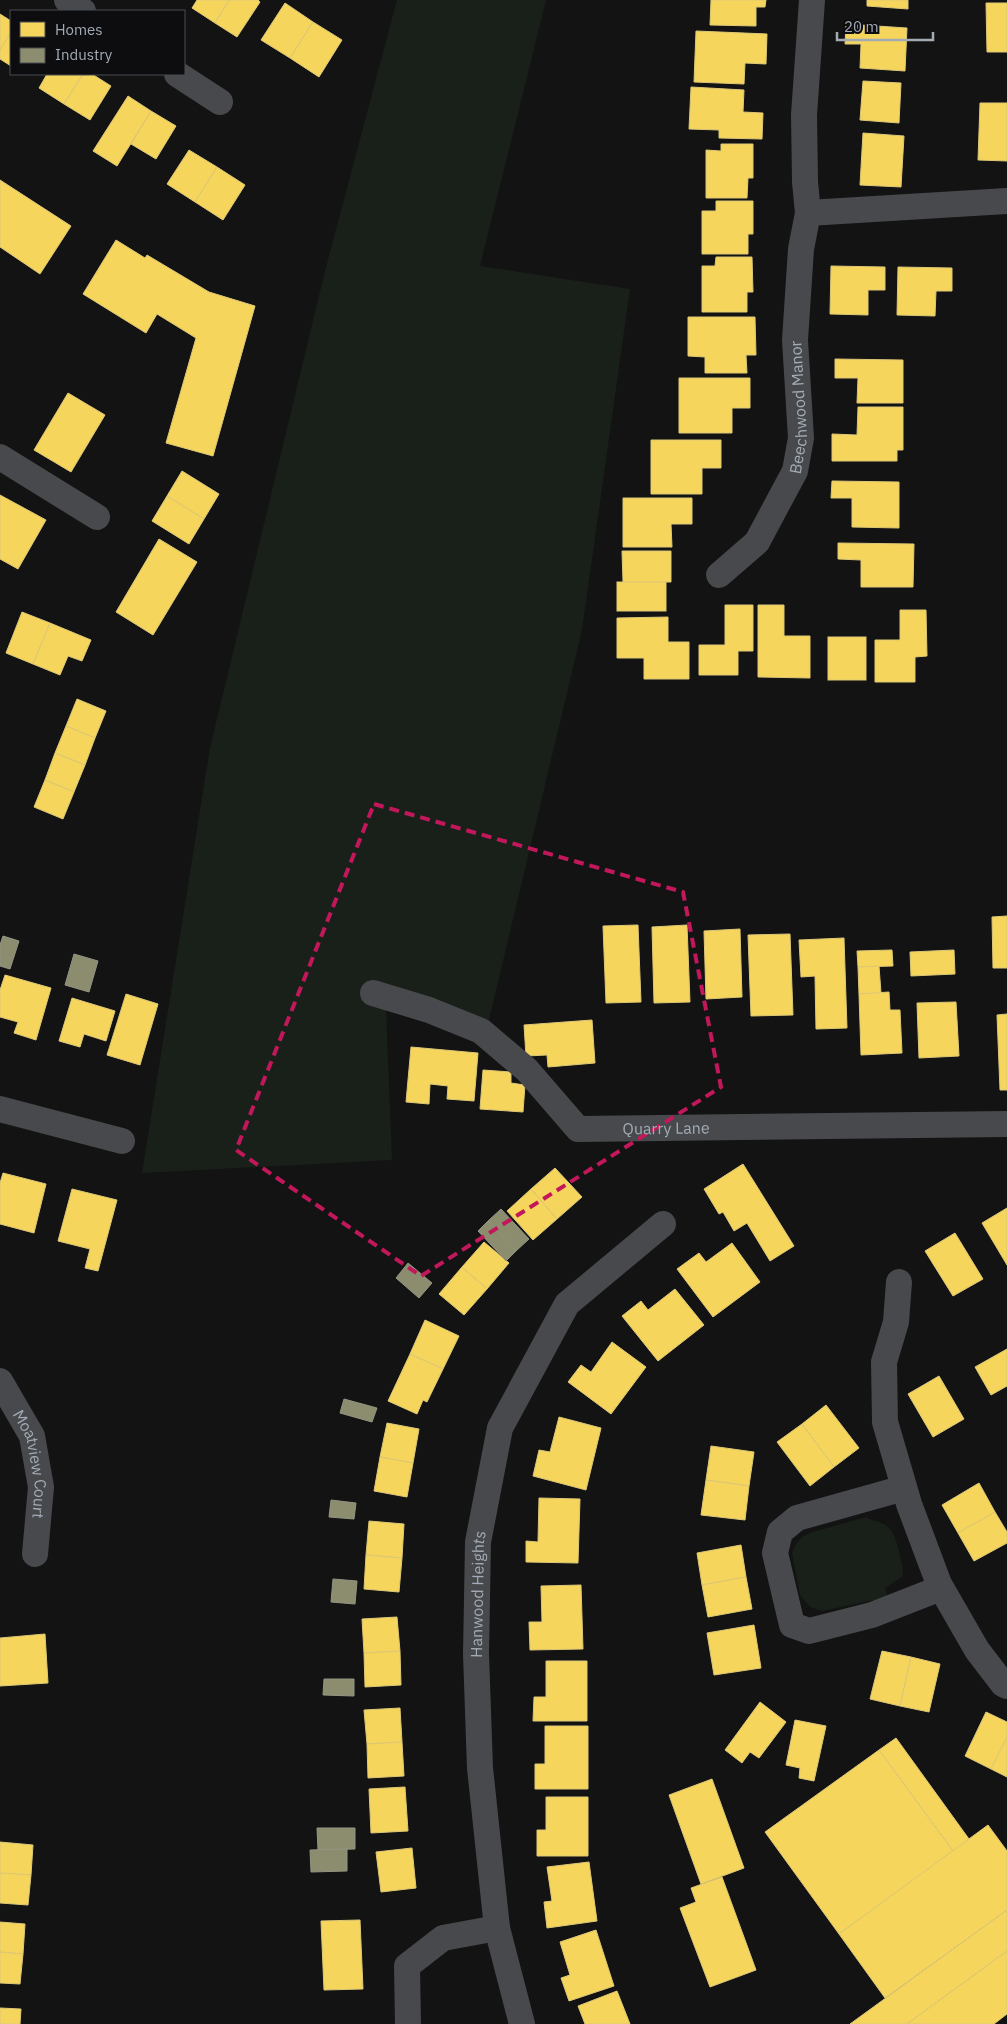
<svg xmlns="http://www.w3.org/2000/svg" width="1007" height="2024" viewBox="0 0 1007 2024" font-family="'IBM Plex Sans',sans-serif">
<style>
.green{fill:#192019}
.homes{fill:#f6d55c;stroke:#ddc877}
.industry{fill:#8c8c6e;stroke:#939583}
.lines{fill:none;stroke-linecap:round;stroke-linejoin:round}
.minor{stroke:#47494c;stroke-width:26}
.marked{fill:none;stroke:#c2185b;stroke-width:4;stroke-dasharray:10 6;stroke-linejoin:round}
.labels{text-anchor:middle;stroke-width:5;stroke-linejoin:round;paint-order:stroke}
.street-label{font-size:16px;fill:#a2abb5;stroke:#0d0d0f}
</style>
<rect width="100%" height="100%" fill="#131313"/>
<g class="green">
<polygon points="397,0 546,0 480,266 630,289 582,630 488,1024 385,983 392,1160 142,1173 210,748 325,271"/>
<path d="M866 1517C872 1521 883 1522 888 1527 897 1535 903 1564 903 1576L885 1588 888 1597 822 1611 810 1607 800 1595 792 1553 796 1544 803 1536 813 1532Z"/>
</g>
<g class="homes">
<polygon points="197,0 229,0 215,23 192,8"/>
<polygon points="229,0 258,0 260,2 237,37 215,23"/>
<polygon points="711,0 766,0 765,7 756,7 756,26 710,25"/>
<polygon points="867,0 908,0 908,9 867,6"/>
<polygon points="285,3 313,22 290,58 261,40"/>
<polygon points="986,3 1007,3 1007,52 987,52"/>
<polygon points="0,14 11,21 11,32 0,50"/>
<polygon points="313,22 342,40 319,77 290,58"/>
<polygon points="846,24 907,28 905,71 860,68 861,44 845,44"/>
<polygon points="696,31 767,34 766,64 745,63 744,84 694,82"/>
<polygon points="11,32 11,66 0,59 0,50"/>
<polygon points="47,74 83,74 64,104 39,88"/>
<polygon points="83,74 92,74 111,86 90,120 64,104"/>
<polygon points="863,81 901,83 899,123 860,120"/>
<polygon points="691,87 744,90 743,112 763,113 762,139 719,138 719,130 689,129"/>
<polygon points="128,96 151,111 117,166 93,151"/>
<polygon points="980,103 1007,103 1007,161 978,160"/>
<polygon points="151,111 176,126 156,159 131,144"/>
<polygon points="863,133 904,136 901,187 860,185"/>
<polygon points="721,144 753,144 753,178 748,178 747,198 706,198 706,150 721,151"/>
<polygon points="189,150 217,167 195,202 167,184"/>
<polygon points="217,167 245,185 223,220 195,202"/>
<polygon points="0,180 71,226 40,274 0,247"/>
<polygon points="716,201 753,201 753,234 748,234 748,254 702,254 702,211 716,211"/>
<polygon points="116,240 145,258 147,255 209,292 255,306 213,456 166,443 196,338 157,314 146,333 83,294"/>
<polygon points="716,257 752,257 753,292 747,292 747,312 702,312 702,266 715,266"/>
<polygon points="831,266 885,267 885,290 868,290 868,315 830,314"/>
<polygon points="898,267 952,268 952,291 936,291 935,316 897,315"/>
<polygon points="688,317 755,317 756,355 746,355 747,373 705,373 705,357 688,356"/>
<polygon points="835,359 903,360 903,403 857,403 858,378 835,378"/>
<polygon points="679,378 750,378 750,408 732,408 732,433 679,433"/>
<polygon points="68,393 105,415 71,472 34,450"/>
<polygon points="858,407 903,407 903,450 897,450 897,461 832,461 832,434 857,435"/>
<polygon points="651,440 721,440 721,468 702,468 702,494 651,494"/>
<polygon points="182,471 219,494 204,519 167,496"/>
<polygon points="832,481 899,482 899,528 852,527 852,498 831,498"/>
<polygon points="0,495 46,520 18,569 0,559"/>
<polygon points="167,496 204,519 189,544 152,521"/>
<polygon points="623,498 692,498 692,524 671,524 672,547 623,547"/>
<polygon points="159,539 197,562 153,635 116,612"/>
<polygon points="838,543 914,544 913,587 861,587 861,560 838,559"/>
<polygon points="622,551 671,551 671,582 623,582"/>
<rect x="617" y="582" width="49" height="29"/>
<polygon points="725,605 753,605 753,651 738,651 738,675 699,675 699,645 725,645"/>
<polygon points="758,605 784,605 784,636 810,636 810,678 758,677"/>
<polygon points="900,610 926,610 927,656 915,657 915,682 875,682 875,640 900,640"/>
<polygon points="22,612 50,623 33,664 6,653"/>
<polygon points="668,617 668,642 689,642 689,679 644,679 644,658 617,658 617,618"/>
<polygon points="50,623 91,640 82,661 68,656 60,675 33,664"/>
<rect x="828" y="637" width="38" height="43"/>
<polygon points="77,699 106,711 95,738 66,726"/>
<polygon points="66,726 95,738 85,765 55,753"/>
<polygon points="55,753 85,765 74,792 45,780"/>
<polygon points="45,780 74,792 63,819 34,807"/>
<polygon points="1007,916 1007,968 993,968 992,917"/>
<polygon points="638,925 641,1002 606,1003 603,926"/>
<polygon points="687,925 690,1002 654,1003 652,927"/>
<polygon points="740,929 742,997 706,999 704,931"/>
<polygon points="790,934 793,1015 751,1016 748,935"/>
<polygon points="844,938 847,1028 816,1029 815,976 801,977 799,940"/>
<polygon points="892,950 893,966 858,967 857,951"/>
<polygon points="954,950 955,974 911,976 910,952"/>
<polygon points="879,966 881,993 859,994 858,967"/>
<polygon points="5,975 51,988 36,1040 14,1033 18,1022 0,1017 0,990"/>
<polygon points="889,992 890,1010 900,1010 902,1053 861,1055 859,994"/>
<polygon points="126,994 158,1004 140,1065 107,1055"/>
<polygon points="72,998 115,1011 106,1041 84,1034 80,1047 59,1041"/>
<polygon points="956,1002 959,1056 919,1058 917,1003"/>
<polygon points="1007,1014 1007,1090 1000,1090 997,1015"/>
<polygon points="592,1020 595,1063 548,1067 547,1055 526,1056 524,1025"/>
<polygon points="411,1047 478,1053 474,1101 447,1099 448,1086 430,1084 429,1104 406,1102"/>
<polygon points="483,1070 511,1072 511,1083 525,1085 523,1112 480,1109"/>
<polygon points="743,1164 794,1246 770,1261 747,1223 734,1231 723,1212 719,1214 704,1189"/>
<polygon points="555,1168 582,1197 557,1219 531,1189"/>
<polygon points="3,1173 46,1184 34,1233 0,1224 0,1183"/>
<polygon points="72,1189 117,1200 98,1271 85,1268 90,1249 58,1241"/>
<polygon points="531,1189 557,1219 533,1240 507,1211"/>
<polygon points="1007,1208 1007,1265 982,1223"/>
<polygon points="955,1233 983,1279 953,1296 925,1251"/>
<polygon points="484,1242 509,1263 487,1289 462,1267"/>
<polygon points="732,1243 760,1282 713,1317 677,1269 699,1253 706,1262"/>
<polygon points="462,1267 487,1289 464,1315 439,1294"/>
<polygon points="675,1289 704,1325 658,1361 622,1316 641,1301 648,1310"/>
<polygon points="425,1320 459,1336 443,1369 410,1354"/>
<polygon points="612,1342 646,1367 611,1414 568,1382 581,1365 591,1372"/>
<polygon points="1007,1349 1007,1386 991,1395 975,1367"/>
<polygon points="410,1354 443,1369 427,1402 423,1400 417,1414 388,1401"/>
<polygon points="939,1376 964,1419 933,1437 908,1394"/>
<polygon points="826,1405 859,1448 834,1467 802,1424"/>
<polygon points="559,1417 601,1428 586,1490 533,1476 539,1450 550,1452"/>
<polygon points="387,1423 419,1429 413,1463 380,1457"/>
<polygon points="802,1424 834,1467 810,1486 777,1442"/>
<polygon points="711,1446 754,1452 749,1486 706,1480"/>
<polygon points="380,1457 413,1463 407,1497 374,1491"/>
<polygon points="706,1480 749,1486 745,1520 701,1515"/>
<polygon points="979,1483 995,1512 958,1533 942,1505"/>
<polygon points="539,1498 580,1499 578,1563 526,1562 526,1541 538,1542"/>
<polygon points="995,1512 1007,1532 1007,1543 974,1561 958,1533"/>
<polygon points="369,1521 404,1524 402,1558 366,1555"/>
<polygon points="741,1545 746,1577 702,1585 697,1553"/>
<polygon points="366,1555 402,1558 399,1592 364,1589"/>
<polygon points="746,1577 752,1609 708,1617 702,1585"/>
<polygon points="581,1585 583,1649 530,1650 529,1622 542,1622 541,1586"/>
<polygon points="397,1617 400,1651 364,1653 362,1619"/>
<polygon points="754,1625 761,1668 714,1675 707,1633"/>
<polygon points="45,1634 48,1683 0,1686 0,1638"/>
<polygon points="400,1651 401,1685 365,1687 364,1653"/>
<polygon points="882,1651 911,1657 900,1706 870,1699"/>
<polygon points="911,1657 940,1664 929,1712 900,1706"/>
<polygon points="546,1661 587,1661 587,1721 533,1721 534,1697 546,1697"/>
<polygon points="760,1702 786,1722 759,1758 750,1752 742,1763 725,1750"/>
<polygon points="400,1708 402,1742 367,1744 364,1710"/>
<polygon points="986,1712 1007,1722 1007,1737 991,1769 965,1756"/>
<polygon points="795,1720 826,1726 814,1781 799,1778 800,1768 786,1765"/>
<polygon points="545,1726 588,1726 588,1789 535,1789 535,1764 545,1764"/>
<polygon points="1007,1737 1007,1777 991,1769"/>
<polygon points="896,1738 969,1839 953,1851 879,1750"/>
<polygon points="402,1742 404,1776 368,1778 367,1744"/>
<polygon points="879,1750 953,1851 839,1934 765,1832"/>
<polygon points="712,1779 744,1868 701,1884 669,1795"/>
<polygon points="405,1787 408,1831 371,1833 369,1789"/>
<polygon points="546,1797 588,1797 588,1856 537,1856 537,1830 546,1830"/>
<polygon points="988,1825 1007,1851 1007,1910 885,1998 839,1934"/>
<polygon points="0,1842 33,1845 31,1875 0,1873"/>
<polygon points="412,1848 416,1888 381,1892 376,1852"/>
<polygon points="589,1862 597,1921 547,1928 544,1902 552,1901 547,1867"/>
<polygon points="0,1873 31,1875 28,1905 0,1903"/>
<polygon points="722,1877 756,1970 710,1987 680,1908 696,1902 691,1888"/>
<polygon points="1007,1910 1007,1951 907,2024 850,2024"/>
<polygon points="360,1920 363,1989 324,1990 321,1921"/>
<polygon points="0,1922 25,1924 23,1954 0,1952"/>
<polygon points="596,1930 614,1986 569,2001 561,1978 570,1975 560,1942"/>
<polygon points="1007,1951 1007,2014 994,2024 907,2024"/>
<polygon points="0,1952 23,1954 20,1984 0,1983"/>
<polygon points="617,1991 630,2024 585,2024 578,2006"/>
<polygon points="0,2008 21,2009 20,2024 0,2024"/>
</g>
<g class="industry">
<polygon points="3,936 19,941 10,969 0,966 0,945"/>
<polygon points="74,954 98,961 89,992 65,985"/>
<polygon points="501,1209 529,1239 516,1251 488,1221"/>
<polygon points="488,1221 516,1251 506,1261 478,1231"/>
<polygon points="408,1263 432,1283 419,1298 396,1278"/>
<polygon points="344,1399 377,1408 372,1422 340,1413"/>
<polygon points="331,1500 356,1503 354,1519 329,1517"/>
<polygon points="333,1579 357,1581 355,1604 331,1602"/>
<polygon points="324,1679 354,1679 354,1696 323,1695"/>
<polygon points="317,1828 355,1828 355,1849 318,1850"/>
<polygon points="347,1849 347,1871 311,1872 310,1850"/>
</g>
<g class="lines">
<g class="minor">
<polyline points="67,0 83,11"/>
<polyline points="812,0 804,115 805,182 808,213 1007,201"/>
<polyline points="177,74 220,102"/>
<polyline points="0,457 97,517"/>
<path id="s1" d="M719 575 757 542 795 471 801 438 795 340 801 249 808 213"/>
<path id="s2" d="M373 993 429 1010 481 1031 527 1070 578 1129 1007 1124"/>
<polyline points="0,1109 122,1141"/>
<polyline points="899,1282 896,1322 884,1362 885,1422 909,1504 939,1584 977,1650 1003,1684 1007,1686"/>
<path id="s3" d="M0 1381 32 1436 41 1487 35 1554"/>
<polyline points="904,1488 797,1518 780,1532 775,1553 792,1625 809,1631 872,1615 941,1588"/>
<polyline points="408,2024 407,1966 443,1938 497,1928"/>
<path id="s4" d="M522 2024 497 1928 480 1768 476 1654 478 1542 500 1428 567 1304 663 1224"/>
</g>
</g>
<path class="marked" d="M374 804 683 892 721 1087 421 1276 236 1150Z"/>
<g class="labels">
<g class="street-label">
<text dy="6" stroke="none"><textPath href="#s1" startOffset="195">Beechwood Manor</textPath></text>
<text dy="6" stroke="none"><textPath href="#s2" startOffset="341">Quarry Lane</textPath></text>
<text dy="6" stroke="none"><textPath href="#s3" startOffset="91">Moatview Court</textPath></text>
<text dy="6" stroke="none"><textPath href="#s4" startOffset="434">Hanwood Heights</textPath></text>
</g>
</g>
<rect x="10" y="10" width="175" height="65" fill="#0d0d0f" stroke="#494c51"/>
<rect x="20" y="22" width="25" height="15" fill="#f6d55c" stroke="#494c51"/>
<text x="55" y="35" font-size="15" fill="#a2abb5">Homes</text>
<rect x="20" y="48" width="25" height="15" fill="#8c8c6e" stroke="#494c51"/>
<text x="55" y="60" font-size="15" fill="#a2abb5">Industry</text>
<path d="M837 32v8h96v-8" fill="none" stroke="#a2abb5" stroke-width="2.5"/>
<text x="844" y="32" font-size="15" fill="#a2abb5" stroke="#0d0d0f" stroke-width="4" paint-order="stroke">20 m</text>
</svg>
